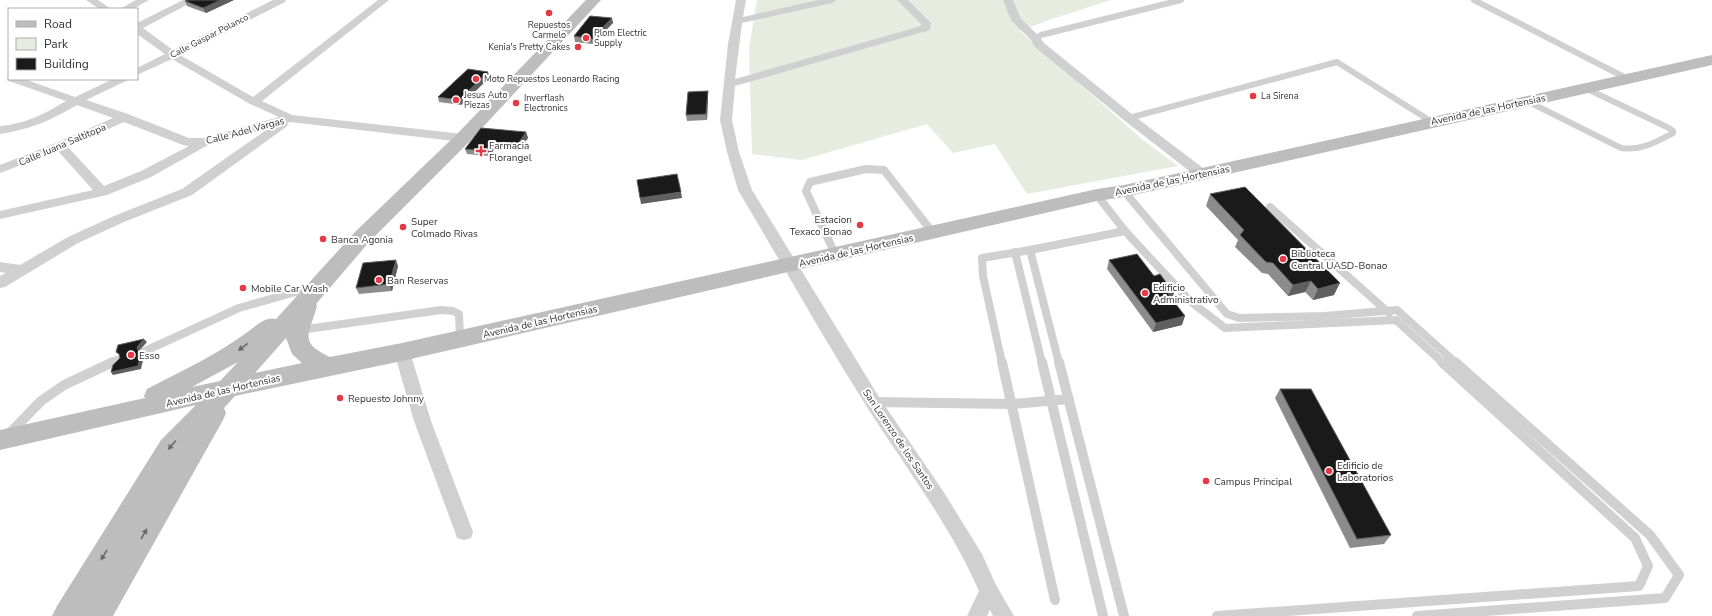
<svg xmlns="http://www.w3.org/2000/svg" width="1712" height="616" viewBox="0 0 1712 616" font-family="'Nunito Sans',sans-serif">
<style>
.green{fill:#e6ecdf}
.lines{fill:none;stroke-linecap:round;stroke-linejoin:round}
.lane-far2{stroke:#d0d0d0;stroke-width:6}
.lane-far1{stroke:#d0d0d0;stroke-width:8}
.lane{stroke:#d0d0d0;stroke-width:10}
.street{fill:#d0d0d0;fill-rule:evenodd}
.secondary{fill:#bdbdbd;fill-rule:evenodd}
.wall{fill:#8c8c8c}
.shaded-wall{fill:#5f5f5f}
.building{fill:#1a1a1a;stroke:#5f5f5f}
.oneway{fill:#6a6a6a}
.poi-dot{fill:#e63946;stroke:#fff;stroke-width:1.5}
.labels{text-anchor:middle;stroke-width:4;stroke-linejoin:round;paint-order:stroke}
.far-poi-label{font-size:9px;fill:#333;stroke:#fff;text-anchor:start}
.far-street-label{font-size:9px;fill:#333;stroke:#fff}
.street-label{font-size:10px;fill:#333;stroke:#fff}
.poi-label{font-size:10px;fill:#333;stroke:#fff;text-anchor:start}
</style>
<rect width="100%" height="100%" fill="#fff"/>
<polygon class="green" points="757,0 1111,0 1049,20 1020,31 1143,140 1178,166 1027,194 995,144 953,153 927,124 802,160 752,154 749,48"/>
<g class="lines">
<g class="lane-far2">
<polyline points="1474,0 1628,79"/>
<polyline points="1036,39 1041,35 1181,0"/>
<path d="M1527 101 1621 148C1641 151 1656 142 1673 133V131L1669 128 1585 88"/>
<polyline points="1129,118 1337,62 1432,122"/>
</g>
<g class="lane-far1">
<polyline points="1124,191 1227,314 1239,318 1324,316 1397,310 1456,363"/>
<polyline points="1097,195 1125,231 1190,301 1225,328 1396,320 1443,363"/>
<polyline points="1270,207 1389,313"/>
<polyline points="1015,252 1042,363"/>
<polyline points="835,254 806,191 810,182 866,169 884,170 933,233"/>
<polyline points="300,330 441,310 453,311 459,314 460,339"/>
<polyline points="145,351 239,308 313,287"/>
<polyline points="111,363 117,360"/>
<polyline points="1002,363 983,276 982,258 1030,250"/>
<polyline points="1059,363 1030,250 1125,231"/>
</g>
<g class="lane">
<polyline points="1002,362 1055,600"/>
<polyline points="1042,362 1103,616"/>
<polyline points="1059,362 1124,616"/>
<polyline points="873,402 1012,404 1069,399"/>
<polyline points="10,433 41,401 64,385 113,362"/>
<polyline points="1217,616 1639,586 1648,566 1635,538 1442,362"/>
<polyline points="1417,616 1665,598 1679,575 1650,535 1455,362"/>
</g>
<g class="street">
<polygon points="86,0 98,0 111,9 99,9"/>
<polygon points="136,0 149,0 133,9 120,9"/>
<path d="M183 0H196L143 28 173 50 273 0H286L285 2 180 55 253 97 378 0H389L262 101 292 115 463 134 467 135 469 138 467 141 463 142 290 122 287 123 288 124 286 127 192 195 124 222 78 243 5 287 0 288V276L6 273 0 272V262L20 265 68 237 114 216 182 189 269 128 208 145 151 177 107 195 0 219V211L93 190 58 151 0 173V165L56 143 113 118 77 105C49 121 32 129 0 134V126C28 123 42 115 66 101L9 81 7 79 9 77V79H24L75 97 113 79H128L126 81 86 100 128 114 189 138H204L279 117 250 104 172 59 137 75V68L165 54 137 34V23ZM124 122 183 145 189 146 141 171 104 186 68 147Z"/>
<path d="M736 0H746L743 17 818 0H837L832 3 742 23 735 79 921 26V24L897 0H908L931 23 930 30 735 86 732 120 739 152 752 190 879 397 943 491 982 554 996 585 1014 616H993L990 610 987 616H967L979 591C950 525 906 468 867 407 822 336 781 262 738 190L727 152 720 120 728 44Z"/>
<polygon points="1003,0 1013,0 1021,19 1040,37 1044,43 1133,115 1207,171 1208,174 1207,177 1197,177 1125,121 1035,47 1031,40 1011,20"/>
<polygon points="402,346 408,348 410,352 431,421 473,532 471,538 464,540 457,538 455,532 414,421 394,352 396,348"/>
</g>
<path class="secondary" d="M586 0H601L469 142 370 241 316 304 317 306C310 333 297 342 330 357L402 343 1097 189 1124 185 1202 168 1712 55V65L1202 180 1124 197 1097 201 402 361 235 396 224 408 226 413 223 420 113 616H52L57 606 161 440 196 405 0 450V430L145 398 144 396 147 389C182 371 218 354 249 331 257 325 266 316 276 319L356 231 457 134ZM286 338 292 354 302 363 255 373ZM238 362 220 381 192 387Z"/>
</g>
<g class="wall">
<polygon points="187,0 234,0 206,13 187,6 185,1"/>
<polygon points="613,23 592,44 575,42 574,36"/>
<polygon points="490,77 461,105 439,102 438,97"/>
<polygon points="708,91 708,97 707,120 687,121 686,115"/>
<polygon points="526,132 528,138 518,151 495,148 489,156 467,154 465,149"/>
<polygon points="1210,194 1334,295 1313,300 1305,292 1288,296 1268,274 1262,273 1235,247 1238,240 1206,206"/>
<polygon points="1109,260 1154,276 1174,293 1172,299 1182,325 1153,332 1107,269"/>
<polygon points="398,266 392,291 359,294 356,288"/>
<polygon points="1280,389 1391,535 1384,544 1350,548 1275,398"/>
</g>
<g class="shaded-wall">
<polygon points="221,0 234,0 206,13 203,8"/>
<polygon points="612,18 613,23 592,44 591,39"/>
<polygon points="488,72 490,77 461,105 459,100"/>
<polygon points="708,91 708,97 707,120 706,114"/>
<polygon points="526,132 528,138 518,151 517,145"/>
<polygon points="493,143 495,148 489,156 487,151"/>
<polygon points="681,192 682,198 641,204 640,198"/>
<polygon points="396,260 398,266 392,291 389,284"/>
<polygon points="1311,281 1305,292 1288,296 1293,285"/>
<polygon points="1340,283 1334,295 1313,300 1318,289"/>
<polygon points="1174,293 1171,302 1168,294"/>
<polygon points="1185,316 1182,325 1153,332 1156,323"/>
<polygon points="144,339 147,342 140,350 140,354 138,350 137,347"/>
<polygon points="141,353 144,356 141,369 113,375 111,372"/>
</g>
<g class="building">
<polygon points="187,0 221,0 203,8 185,1"/>
<polygon points="590,16 612,18 591,39 574,36"/>
<polygon points="468,69 488,72 459,100 438,97"/>
<polygon points="708,91 706,114 686,115 688,92"/>
<polygon points="481,128 526,132 517,145 493,143 487,151 465,149"/>
<polygon points="677,174 681,192 640,198 637,180"/>
<polygon points="1245,187 1340,283 1318,289 1311,281 1293,285 1273,263 1266,262 1240,235 1244,230 1210,194"/>
<polygon points="1137,254 1154,276 1160,274 1174,293 1168,294 1185,316 1156,323 1109,260"/>
<polygon points="396,260 389,284 356,288 363,263"/>
<polygon points="144,339 137,347 138,350 141,353 138,366 111,372 113,365 120,358 119,354 116,352 118,345"/>
<polygon points="1280,389 1311,389 1391,535 1357,539"/>
</g>
<defs><path id="oneway-solid" d="M-6-.8H1V-3.2L6.5 0L1 3.2V.8H-6Z"/></defs>
<g class="oneway">
<use href="#oneway-solid" transform="translate(243 347) rotate(143)"/>
<use href="#oneway-solid" transform="translate(172 445) rotate(131)"/>
<use href="#oneway-solid" transform="translate(144 534) rotate(-60)"/>
<use href="#oneway-solid" transform="translate(104 555) rotate(121)"/>
</g>
<g class="poi-dot">
<circle cx="549" cy="13" r="4"/>
<circle cx="586" cy="38" r="4"/>
<circle cx="578" cy="47" r="4"/>
<circle cx="476" cy="79" r="4"/>
<circle cx="1253" cy="96" r="4"/>
<circle cx="456" cy="100" r="4"/>
<circle cx="516" cy="103" r="4"/>
<path d="M479 145h4v4h4v4h-4v4h-4v-4h-4v-4h4z"/>
<circle cx="860" cy="225" r="4"/>
<circle cx="403" cy="227" r="4"/>
<circle cx="323" cy="239" r="4"/>
<circle cx="1283" cy="259" r="4"/>
<circle cx="379" cy="280" r="4"/>
<circle cx="243" cy="288" r="4"/>
<circle cx="1145" cy="293" r="4"/>
<circle cx="131" cy="355" r="4"/>
<circle cx="340" cy="398" r="4"/>
<circle cx="1329" cy="471" r="4"/>
<circle cx="1206" cy="481" r="4"/>
</g>
<g class="labels">
<g class="far-poi-label">
<text x="549" y="28" text-anchor="middle">Repuestos<tspan x="549" dy="10">Carmelo</tspan></text>
<text x="594" y="36">Plom Electric<tspan x="594" dy="10">Supply</tspan></text>
<text x="570" y="50" text-anchor="end">Kenia's Pretty Cakes</text>
<text x="484" y="82">Moto Repuestos Leonardo Racing</text>
<text x="464" y="98">Jesus Auto<tspan x="464" dy="10">Piezas</tspan></text>
<text x="1261" y="99">La Sirena</text>
<text x="524" y="101">Inverflash<tspan x="524" dy="10">Electronics</tspan></text>
</g>
<g class="far-street-label">
<text transform="translate(209 36) rotate(-27)" y="3">Calle Gaspar Polanco</text>
</g>
<g class="street-label">
<text transform="translate(1488 109) rotate(-12)" y="4">Avenida de las Hortensias</text>
<text transform="translate(245 130) rotate(-15)" y="4">Calle Adel Vargas</text>
<text transform="translate(62 144) rotate(-23)" y="4">Calle Juana Saltitopa</text>
<text transform="translate(1172 180) rotate(-12)" y="4">Avenida de las Hortensias</text>
<text transform="translate(856 250) rotate(-13)" y="4">Avenida de las Hortensias</text>
<text transform="translate(540 321) rotate(-13)" y="4">Avenida de las Hortensias</text>
<text transform="translate(223 390) rotate(-13)" y="4">Avenida de las Hortensias</text>
<text transform="translate(899 439) rotate(56)" y="4">San Lorenzo de los Santos</text>
</g>
<g class="poi-label">
<text x="489" y="149">Farmacia<tspan x="489" dy="12">Florangel</tspan></text>
<text x="852" y="223" text-anchor="end">Estacion<tspan x="852" dy="12">Texaco Bonao</tspan></text>
<text x="411" y="225">Super<tspan x="411" dy="12">Colmado Rivas</tspan></text>
<text x="331" y="243">Banca Agonia</text>
<text x="1291" y="257">Biblioteca<tspan x="1291" dy="12">Central UASD-Bonao</tspan></text>
<text x="387" y="284">Ban Reservas</text>
<text x="1153" y="291">Edificio<tspan x="1153" dy="12">Administrativo</tspan></text>
<text x="251" y="292">Mobile Car Wash</text>
<text x="139" y="359">Esso</text>
<text x="348" y="402">Repuesto Johnny</text>
<text x="1337" y="469">Edificio de<tspan x="1337" dy="12">Laboratorios</tspan></text>
<text x="1214" y="485">Campus Principal</text>
</g>
</g>
<rect x="8" y="8" width="130" height="72" fill="#ffffff" stroke="#adadad"/>
<rect x="16" y="21" width="20" height="6" fill="#bdbdbd" stroke="#adadad"/>
<text x="44" y="28" font-size="12" fill="#333333">Road</text>
<rect x="16" y="38" width="20" height="12" fill="#e6ecdf" stroke="#adadad"/>
<text x="44" y="48" font-size="12" fill="#333333">Park</text>
<rect x="16" y="58" width="20" height="12" fill="#1a1a1a" stroke="#adadad"/>
<text x="44" y="68" font-size="12" fill="#333333">Building</text>
</svg>
